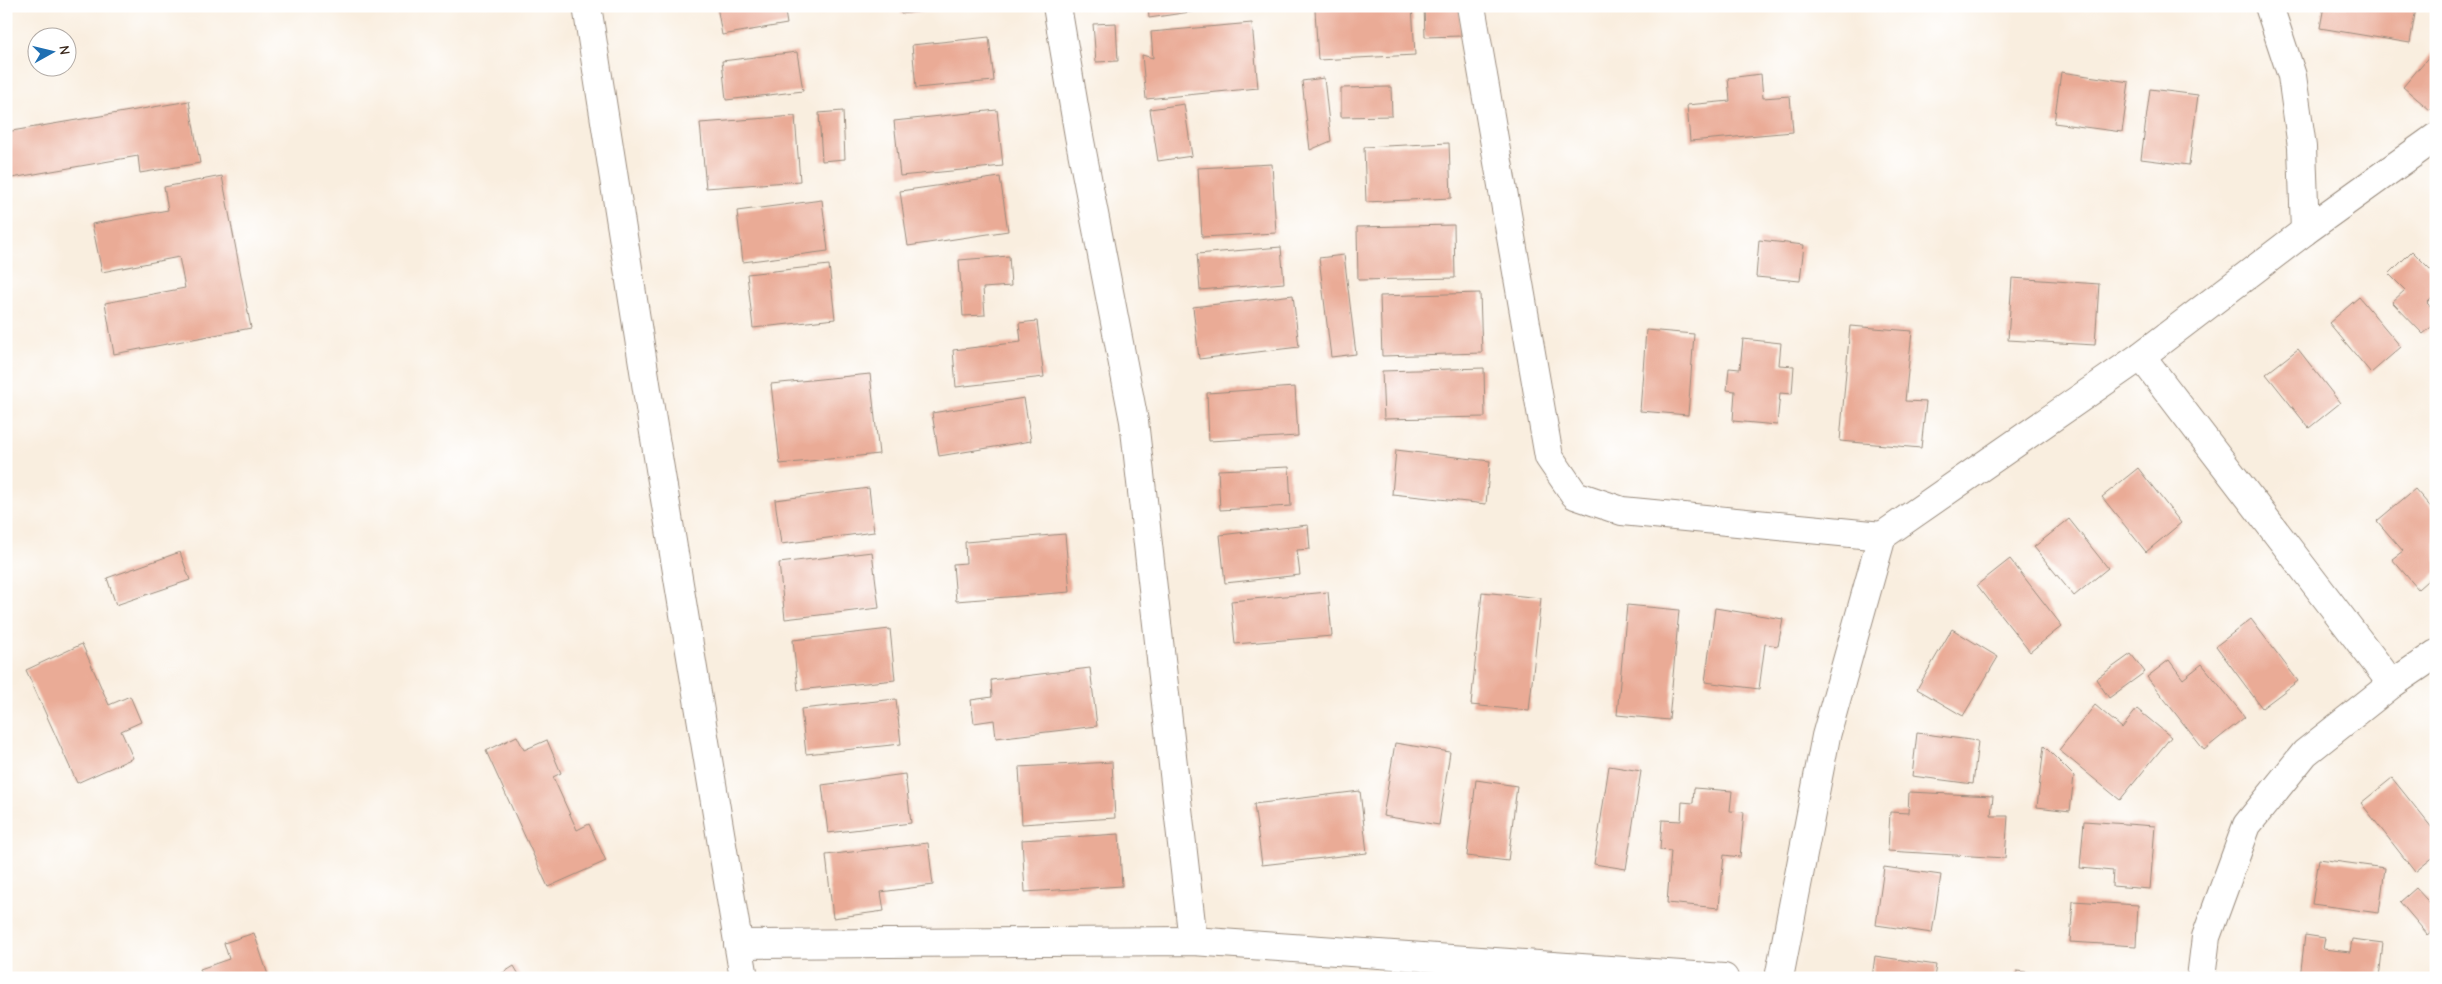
<svg xmlns="http://www.w3.org/2000/svg" width="2442" height="984" viewBox="0 0 2442 984" font-family="'Comic Neue',sans-serif">
<style>
.building{fill:#eaab96}
.lines{fill:none;stroke-linecap:round;stroke-linejoin:round}
.minor-casing{stroke:#9a8c7e;stroke-width:30}
.minor{stroke:#fff;stroke-width:28}
</style>
<rect width="100%" height="100%" fill="#fff"/>
<filter id="ink" filterUnits="userSpaceOnUse"><feTurbulence type="fractalNoise" baseFrequency=".02" numOctaves="2"/><feDisplacementMap in="SourceGraphic" scale="10" xChannelSelector="R" yChannelSelector="G"/><feConvolveMatrix kernelMatrix="1 2 1 2 8 2 1 2 1" color-interpolation-filters="sRGB"/></filter>
<filter id="wash" filterUnits="userSpaceOnUse"><feTurbulence type="fractalNoise" baseFrequency=".0096" numOctaves="4" result="noise"/><feDisplacementMap in="SourceGraphic" scale="20" xChannelSelector="R" yChannelSelector="G"/><feGaussianBlur stdDeviation="1.12" result="paint"/><feColorMatrix in="noise" values="0 0 0 0 0 0 0 0 0 0 0 0 0 0 0 0 0 1.4 0 .05"/><feComposite in="paint" operator="in"/></filter>
<g filter="url(#wash)">
<rect width="100%" height="100%" fill="#f9eedf"/>
<g id="blocks">
<g class="building">
<polygon points="717,6 784,6 787,24 722,35"/>
<polygon points="900,6 951,6 951,7 901,14"/>
<polygon points="1148,6 1224,6 1224,7 1149,18"/>
<polygon points="1377,6 1412,6 1415,55 1318,60 1315,10"/>
<polygon points="1424,6 1460,6 1461,36 1425,37"/>
<polygon points="2324,6 2416,8 2410,43 2320,28"/>
<polygon points="1116,23 1118,61 1096,62 1093,24"/>
<polygon points="1252,23 1258,88 1146,99 1142,55 1153,58 1151,32"/>
<polygon points="989,37 994,81 916,88 912,45"/>
<polygon points="2436,48 2436,102 2430,110 2403,87"/>
<polygon points="797,52 803,91 726,100 722,61"/>
<polygon points="2061,72 2129,82 2122,132 2054,123"/>
<polygon points="1761,74 1763,98 1790,96 1793,132 1690,141 1687,105 1730,101 1728,78"/>
<polygon points="1324,78 1331,141 1310,150 1302,81"/>
<polygon points="1391,87 1392,116 1341,117 1341,88"/>
<polygon points="2150,89 2198,95 2189,165 2141,159"/>
<polygon points="189,101 200,163 140,173 138,156 6,179 6,132"/>
<polygon points="1184,104 1192,156 1158,161 1150,109"/>
<polygon points="997,110 1003,166 900,176 894,121"/>
<polygon points="843,111 845,159 822,161 819,113"/>
<polygon points="795,116 800,181 706,188 700,123"/>
<polygon points="1449,143 1451,198 1366,202 1364,147"/>
<polygon points="1272,164 1276,233 1202,237 1198,168"/>
<polygon points="222,176 251,328 114,354 105,303 185,288 179,257 102,272 92,224 168,210 164,187"/>
<polygon points="1000,177 1008,231 908,246 900,191"/>
<polygon points="822,200 828,251 743,262 737,211"/>
<polygon points="1454,225 1455,278 1358,280 1357,227"/>
<polygon points="1759,240 1804,245 1800,281 1756,277"/>
<polygon points="1281,247 1284,283 1200,290 1197,254"/>
<polygon points="2412,251 2436,275 2436,294 2427,303 2436,312 2436,323 2423,334 2392,302 2405,290 2389,274"/>
<polygon points="1344,255 1356,354 1331,357 1319,258"/>
<polygon points="1009,256 1011,286 983,288 985,315 963,316 959,260"/>
<polygon points="829,265 835,319 753,328 747,274"/>
<polygon points="2012,278 2099,284 2095,345 2008,340"/>
<polygon points="1480,293 1482,353 1382,356 1380,296"/>
<polygon points="1293,295 1299,347 1199,359 1193,307"/>
<polygon points="2359,297 2401,347 2371,373 2329,323"/>
<polygon points="1037,321 1044,377 956,387 953,350 1021,342 1019,323"/>
<polygon points="1850,326 1912,331 1905,401 1926,402 1921,448 1840,441"/>
<polygon points="1646,330 1694,334 1688,415 1640,411"/>
<polygon points="1743,339 1781,343 1779,365 1794,366 1792,394 1780,393 1777,425 1733,421 1735,391 1727,390 1729,368 1740,369"/>
<polygon points="2298,349 2340,403 2309,428 2266,374"/>
<polygon points="1484,368 1485,417 1384,419 1382,371"/>
<polygon points="870,374 879,454 780,464 771,384"/>
<polygon points="1295,387 1298,436 1209,441 1207,393"/>
<polygon points="1024,398 1031,441 939,456 932,413"/>
<polygon points="1396,450 1490,461 1486,504 1392,494"/>
<polygon points="1289,467 1291,506 1220,510 1218,470"/>
<polygon points="2138,468 2181,523 2146,552 2102,497"/>
<polygon points="869,488 874,532 781,544 775,500"/>
<polygon points="2415,489 2436,513 2436,573 2418,589 2392,559 2403,551 2377,521"/>
<polygon points="2069,519 2108,568 2074,596 2034,547"/>
<polygon points="1308,525 1310,549 1297,550 1300,575 1225,583 1220,535"/>
<polygon points="1065,534 1070,592 956,601 953,564 966,563 965,542"/>
<polygon points="180,552 190,580 116,605 107,578"/>
<polygon points="872,552 879,608 785,619 779,563"/>
<polygon points="2010,559 2062,626 2030,652 1977,585"/>
<polygon points="1328,592 1332,636 1235,644 1231,601"/>
<polygon points="1482,592 1541,598 1529,711 1471,705"/>
<polygon points="1627,605 1679,610 1669,720 1617,715"/>
<polygon points="1715,608 1783,619 1778,646 1765,644 1759,689 1705,682"/>
<polygon points="2251,619 2298,681 2262,708 2216,646"/>
<polygon points="890,629 895,680 798,690 793,640"/>
<polygon points="1952,629 1998,657 1963,716 1917,689"/>
<polygon points="82,644 109,705 130,696 141,722 121,731 133,758 77,783 26,670"/>
<polygon points="2131,654 2145,672 2109,698 2096,679"/>
<polygon points="2169,660 2183,679 2202,664 2245,717 2204,750 2147,677"/>
<polygon points="1090,668 1097,726 996,738 994,720 974,723 971,700 992,697 991,680"/>
<polygon points="896,699 901,744 806,754 801,709"/>
<polygon points="2095,705 2122,728 2137,709 2171,737 2120,800 2059,750"/>
<polygon points="1917,733 1978,741 1973,784 1912,776"/>
<polygon points="517,736 524,750 547,740 561,773 553,777 577,830 589,824 606,861 548,887 486,751"/>
<polygon points="1395,743 1450,752 1439,825 1383,816"/>
<polygon points="2044,746 2074,776 2070,811 2037,807"/>
<polygon points="1112,762 1115,818 1022,824 1019,767"/>
<polygon points="1609,766 1641,771 1626,869 1594,864"/>
<polygon points="905,774 911,823 828,833 822,785"/>
<polygon points="2392,778 2436,833 2436,855 2415,872 2361,803"/>
<polygon points="1476,780 1517,786 1508,861 1467,856"/>
<polygon points="1694,788 1732,791 1730,811 1744,812 1740,857 1724,855 1719,908 1667,903 1671,851 1660,850 1662,820 1681,821 1682,802 1693,803"/>
<polygon points="1360,791 1367,853 1262,865 1254,804"/>
<polygon points="1909,792 1993,796 1991,816 2008,816 2005,858 1888,851 1890,812 1908,813"/>
<polygon points="2084,821 2155,826 2150,889 2112,886 2113,871 2080,868"/>
<polygon points="1119,834 1122,886 1025,892 1022,840"/>
<polygon points="928,843 933,885 881,892 884,911 833,918 826,855"/>
<polygon points="2319,859 2385,868 2379,913 2312,904"/>
<polygon points="1884,867 1941,875 1932,933 1876,925"/>
<polygon points="2416,888 2436,910 2436,929 2428,935 2400,902"/>
<polygon points="2073,901 2138,905 2136,946 2070,942"/>
<polygon points="254,933 269,978 203,978 200,969 229,959 224,943"/>
<polygon points="2305,935 2325,938 2323,949 2350,952 2352,939 2383,943 2379,978 2300,978"/>
<polygon points="1875,956 1936,965 1934,978 1872,978"/>
<polygon points="514,966 521,978 495,978"/>
<polygon points="2017,971 2052,975 2052,978 2016,978"/>
</g>
</g>
</g>
<g filter="url(#ink)">
<use href="#blocks" fill-opacity="0" stroke="#9a8c7e" stroke-width="1"/>
<g class="lines">
<g class="minor-casing">
<g id="minor">
<polyline points="587,6 648,396 744,978"/>
<polyline points="1057,6 1079,136 1134,421 1193,941"/>
<polyline points="1471,6 1549,457 1575,495 1622,511 1882,536"/>
<polyline points="2269,6 2292,76 2302,147 2305,231"/>
<polyline points="2141,356 2392,684"/>
<polyline points="738,944 1193,941 1724,978"/>
<polyline points="1779,978 1826,736 1882,536 2141,356 2305,231 2436,137"/>
<polyline points="2201,978 2206,937 2247,825 2305,753 2392,684 2436,654"/>
</g>
</g>
<use href="#minor" class="minor"/>
</g>
</g>
<rect width="2442" height="984" fill="none" stroke="#fff" stroke-width="25"/>
<g transform="translate(52 52) rotate(82)"><circle r="24" fill="#ffffff" stroke="#b1aaa5"/>
<path d="M0-4L9 19L0 12L-9 19Z" fill="#1f6fb2"/>
<text y="-8" font-size="14" font-weight="bold" text-anchor="middle" fill="#3b2a1e">N</text>
</g>
</svg>
